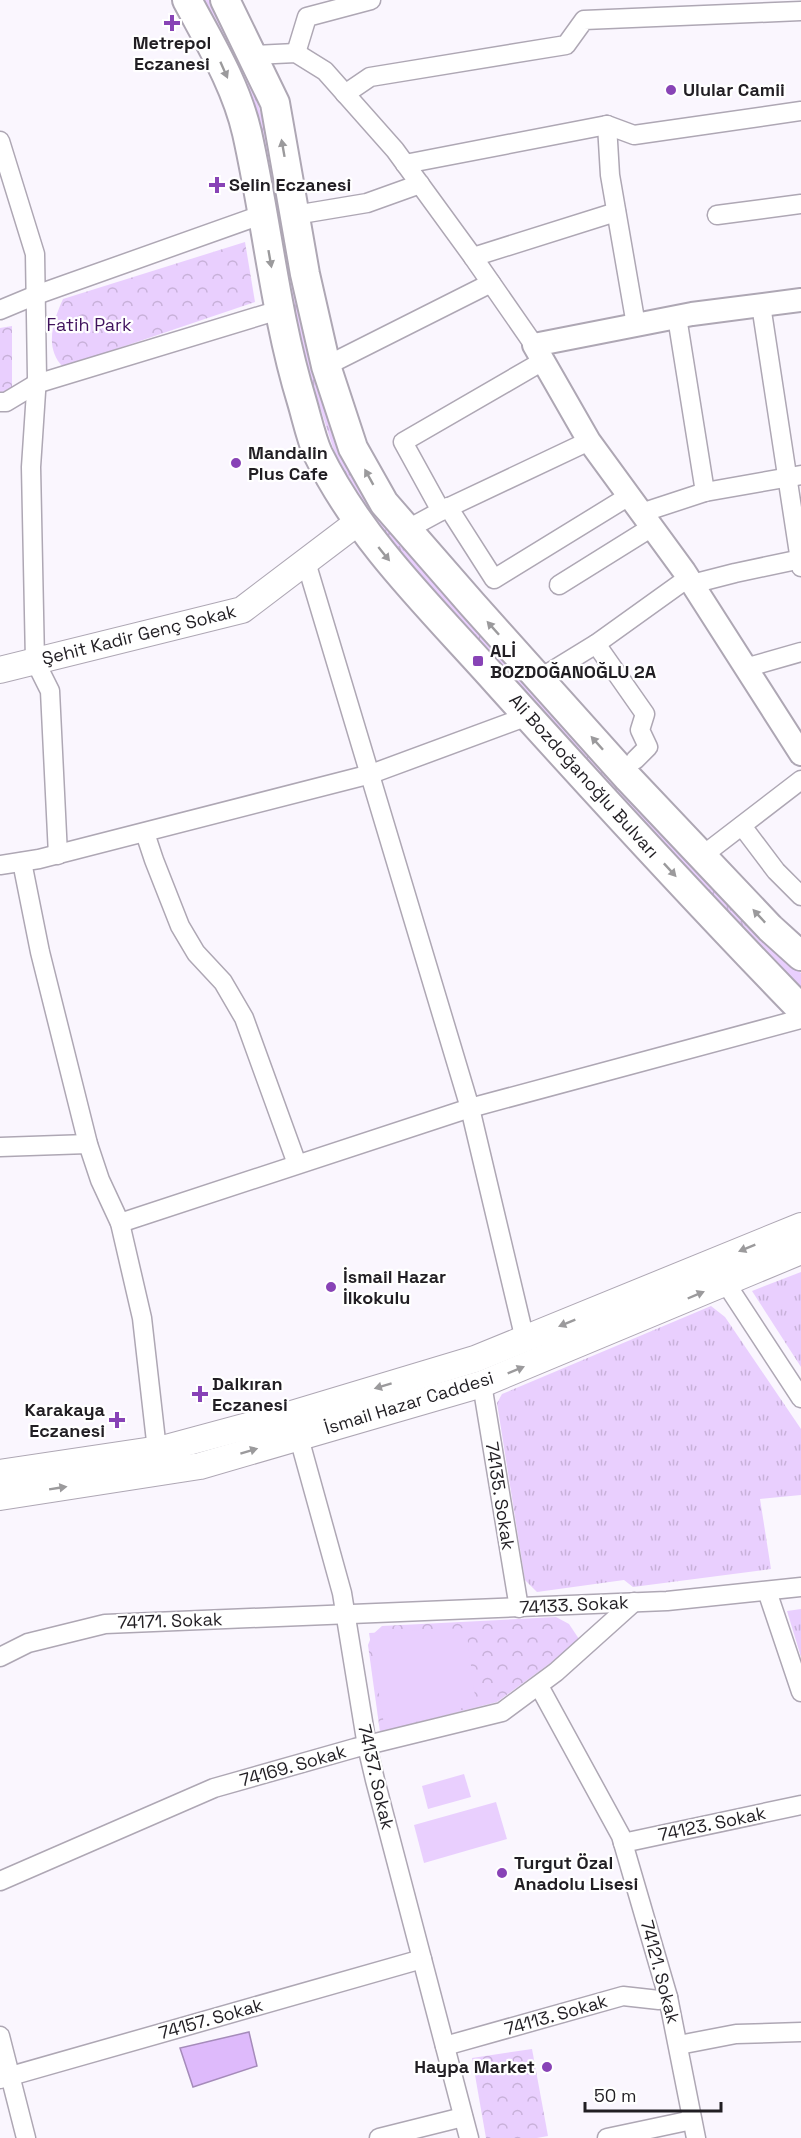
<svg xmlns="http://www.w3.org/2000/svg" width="801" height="2138" viewBox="0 0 801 2138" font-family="'Space Grotesk',sans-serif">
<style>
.grass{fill:url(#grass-tufts)}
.park{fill:url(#park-crowns)}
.garden{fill:#e9cffe}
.water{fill:#debafb;stroke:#a58bba;stroke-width:1.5}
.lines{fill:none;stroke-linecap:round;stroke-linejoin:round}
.minor-casing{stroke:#aea7b4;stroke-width:21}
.tertiary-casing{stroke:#aea7b4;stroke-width:26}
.secondary-casing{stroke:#aea7b4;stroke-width:28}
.primary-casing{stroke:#aea7b4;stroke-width:32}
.minor{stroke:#fff;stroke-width:18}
.tertiary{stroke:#fff;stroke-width:22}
.secondary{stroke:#fff;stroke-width:26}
.primary{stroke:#fff;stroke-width:28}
.oneway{fill:#9b9a9c}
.poi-dot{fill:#8843b6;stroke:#fff;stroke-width:2}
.labels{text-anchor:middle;stroke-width:4.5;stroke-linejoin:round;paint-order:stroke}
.poi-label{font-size:18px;font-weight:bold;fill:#211e23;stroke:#fff;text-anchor:start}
.park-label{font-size:18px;fill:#41135d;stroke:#fff}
.street-label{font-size:18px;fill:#211e23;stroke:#fff}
</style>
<defs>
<pattern id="grass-tufts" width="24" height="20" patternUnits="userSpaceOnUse" patternTransform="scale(1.5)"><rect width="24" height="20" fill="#e9cffe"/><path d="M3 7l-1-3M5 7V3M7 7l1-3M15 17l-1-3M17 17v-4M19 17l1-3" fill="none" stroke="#c8b1d9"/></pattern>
<pattern id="park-crowns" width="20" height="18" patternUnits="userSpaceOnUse" patternTransform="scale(1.5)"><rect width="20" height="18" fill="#e9cffe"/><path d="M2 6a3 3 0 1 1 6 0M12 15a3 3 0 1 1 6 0" fill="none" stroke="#c8b1d9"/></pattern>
</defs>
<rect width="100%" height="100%" fill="#faf6fe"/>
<g class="grass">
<polygon points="203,0 210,0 248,74 267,132 366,498 399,543 684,857 786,960 801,973 801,991 715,904 392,548 356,503 337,460 305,361"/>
<polygon points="801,1272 801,1367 752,1291"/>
<polygon points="711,1306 725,1317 801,1429 801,1495 760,1499 771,1569 633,1587 624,1580 537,1592 525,1580 497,1403 502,1394"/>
<polygon points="801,1609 801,1657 787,1611"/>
</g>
<g class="park">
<path d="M245 242 255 302 63 367C44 348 53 321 63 299Z"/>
<polygon points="12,326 12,392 0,393 0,328"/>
<polygon points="556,1617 569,1624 579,1639 552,1662 497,1702 380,1732 368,1645 372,1635 382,1626"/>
<polygon points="532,2049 548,2136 537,2138 486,2138 472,2058"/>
</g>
<g class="garden">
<polygon points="466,1628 476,1704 385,1731 369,1633"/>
<polygon points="464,1774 471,1797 428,1809 422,1786"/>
<polygon points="496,1802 507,1839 424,1863 414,1825"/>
</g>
<polygon class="water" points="249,2032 257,2066 193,2087 180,2048"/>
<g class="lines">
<g class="minor-casing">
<g id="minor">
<polyline points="296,53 307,17 371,0"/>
<polyline points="252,55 296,53 325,71 395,150 473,257 534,345"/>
<polyline points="345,94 370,77 566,45 584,20 801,11"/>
<polyline points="607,125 610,175 636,325"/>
<polyline points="0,141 35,254 37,377 31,467 35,661 50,691 58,855"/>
<polyline points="405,164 607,125 634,135 801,111"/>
<polyline points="295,215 367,203 420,184"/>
<polyline points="717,215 801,204"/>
<polyline points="473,257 616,212"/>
<polyline points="761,305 801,567"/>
<polyline points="0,310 36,295 261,215"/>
<polyline points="677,317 705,492"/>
<polyline points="326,366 491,283"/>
<polyline points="0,402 6,402 36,384 279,310"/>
<polyline points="448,507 494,579 629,496"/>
<polyline points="441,511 403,442 543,361"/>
<polyline points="641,513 705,492 801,475"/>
<polyline points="406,530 441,511 589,441"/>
<polyline points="306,562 470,1108 525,1340"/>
<polyline points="692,584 735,573 801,559"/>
<polyline points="559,585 652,527"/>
<polyline points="596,644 645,714 640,730 648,747 635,760"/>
<polyline points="745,668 801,652"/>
<polyline points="539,679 596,644 688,578"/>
<polyline points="742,826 776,871 801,896"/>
<polyline points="145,833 154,860 180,926 196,953 223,982 244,1018 297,1164"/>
<polyline points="702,856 801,780"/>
<polyline points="22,862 40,952 88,1144 100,1180 120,1223 142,1318 157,1450"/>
<polyline points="0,865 39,859 371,774 528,716"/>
<polyline points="0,1147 88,1144"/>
<polyline points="120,1223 470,1108 801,1019"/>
<polyline points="725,1282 801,1398"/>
<polyline points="482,1384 519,1608"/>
<polyline points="296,1427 342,1593 367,1746 375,1780 469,2138"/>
<polyline points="767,1591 801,1692"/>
<polyline points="0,1657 28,1643 105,1624 667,1601 801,1587"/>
<polyline points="539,1686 621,1836 668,1997 696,2138"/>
<polyline points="623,1843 801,1805"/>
<polyline points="0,1881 214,1788 355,1748 502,1712 556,1672 634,1602"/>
<polyline points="0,2036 26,2138"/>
<polyline points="679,2045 736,2034 801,2032"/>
<polyline points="445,2046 623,1996 659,2000 668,1997"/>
<polyline points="0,2079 422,1959"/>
<polyline points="379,2138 463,2117"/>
<polyline points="607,2138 692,2120"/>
</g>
</g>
<g class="tertiary-casing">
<polyline id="tertiary" points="801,300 692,314 534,345 589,441 684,571 801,754"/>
</g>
<g class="secondary-casing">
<g id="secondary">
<polyline points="0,670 242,610 358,522"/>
<polyline points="0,1473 166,1448 292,1414 475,1359 801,1226"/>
<polyline points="0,1497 200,1466 482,1384 801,1251"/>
</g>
</g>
<g class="primary-casing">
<g id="primary">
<path d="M187 0C210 43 236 85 247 133 267 222 275 314 302 402 307 419 311 438 318 454 361 542 434 611 498 683 597 793 698 903 801 1009"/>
<polyline points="225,0 275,103 305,274 326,366 353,448 384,503 472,604 628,778 770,928 801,956"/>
</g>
</g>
<use href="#minor" class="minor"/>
<use href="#tertiary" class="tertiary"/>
<use href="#secondary" class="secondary"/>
<use href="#primary" class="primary"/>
</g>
<defs><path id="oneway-solid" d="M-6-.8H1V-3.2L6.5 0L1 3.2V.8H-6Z" transform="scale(1.5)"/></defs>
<g class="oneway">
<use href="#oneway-solid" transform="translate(224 70) rotate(66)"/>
<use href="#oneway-solid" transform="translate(283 148) rotate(-100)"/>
<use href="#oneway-solid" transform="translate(270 259) rotate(80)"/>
<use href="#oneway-solid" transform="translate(369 477) rotate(-119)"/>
<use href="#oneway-solid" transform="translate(384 554) rotate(51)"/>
<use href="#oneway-solid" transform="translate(493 628) rotate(-132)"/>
<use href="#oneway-solid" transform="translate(597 743) rotate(-132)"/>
<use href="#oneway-solid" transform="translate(670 870) rotate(47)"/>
<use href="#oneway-solid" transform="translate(759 916) rotate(-133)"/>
<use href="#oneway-solid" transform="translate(747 1248) rotate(158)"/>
<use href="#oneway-solid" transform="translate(696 1295) rotate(-23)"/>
<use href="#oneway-solid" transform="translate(567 1323) rotate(158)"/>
<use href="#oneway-solid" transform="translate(516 1370) rotate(-22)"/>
<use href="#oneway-solid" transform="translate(383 1386) rotate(163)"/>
<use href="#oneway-solid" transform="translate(249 1451) rotate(-17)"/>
<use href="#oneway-solid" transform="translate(58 1488) rotate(-9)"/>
</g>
<g class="poi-dot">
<path d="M169 14h6v6h6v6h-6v6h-6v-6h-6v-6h6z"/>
<circle cx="671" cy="90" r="6"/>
<path d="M214 176h6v6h6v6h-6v6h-6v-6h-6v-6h6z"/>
<circle cx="236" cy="463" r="6"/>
<rect x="472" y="655" width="12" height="12" rx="3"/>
<circle cx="331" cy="1287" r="6"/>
<path d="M197 1385h6v6h6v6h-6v6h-6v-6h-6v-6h6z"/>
<path d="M114 1411h6v6h6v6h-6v6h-6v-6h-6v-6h6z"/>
<circle cx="502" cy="1873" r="6"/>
<circle cx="547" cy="2067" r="6"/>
</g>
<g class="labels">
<g class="poi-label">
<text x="172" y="49" text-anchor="middle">Metrepol<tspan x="172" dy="21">Eczanesi</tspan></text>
<text x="683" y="96">Ulular Camii</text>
<text x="229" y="191">Selin Eczanesi</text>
<text x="248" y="459">Mandalin<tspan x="248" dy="21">Plus Cafe</tspan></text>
<text x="490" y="657">ALİ<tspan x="490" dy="21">BOZDOĞANOĞLU 2A</tspan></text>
<text x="343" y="1283">İsmail Hazar<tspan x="343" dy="21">İlkokulu</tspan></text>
<text x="212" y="1390">Dalkıran<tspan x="212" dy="21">Eczanesi</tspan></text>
<text x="105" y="1416" text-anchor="end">Karakaya<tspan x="105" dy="21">Eczanesi</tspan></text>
<text x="514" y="1869">Turgut Özal<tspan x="514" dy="21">Anadolu Lisesi</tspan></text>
<text x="535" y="2073" text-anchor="end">Haypa Market</text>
</g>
<g class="park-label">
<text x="89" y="331">Fatih Park</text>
</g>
<g class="street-label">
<text transform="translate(139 635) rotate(-14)" y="6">Şehit Kadir Genç Sokak</text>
<text transform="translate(584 776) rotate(48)" y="6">Ali Bozdoğanoğlu Bulvarı</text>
<text transform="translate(409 1403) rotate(-17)" y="6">İsmail Hazar Caddesi</text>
<text transform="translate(500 1496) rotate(81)" y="6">74135. Sokak</text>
<text transform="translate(574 1605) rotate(-3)" y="6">74133. Sokak</text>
<text transform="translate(170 1621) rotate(-2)" y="6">74171. Sokak</text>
<text transform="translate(293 1766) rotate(-16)" y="6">74169. Sokak</text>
<text transform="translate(376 1777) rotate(77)" y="6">74137. Sokak</text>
<text transform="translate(712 1824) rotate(-12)" y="6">74123. Sokak</text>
<text transform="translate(660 1972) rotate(75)" y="6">74121. Sokak</text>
<text transform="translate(556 2015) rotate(-16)" y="6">74113. Sokak</text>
<text transform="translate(211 2019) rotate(-16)" y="6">74157. Sokak</text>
</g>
</g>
<path d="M585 2102v9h136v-9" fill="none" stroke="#211e23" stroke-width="3"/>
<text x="594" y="2102" font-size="18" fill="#211e23" stroke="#ffffff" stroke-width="4.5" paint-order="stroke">50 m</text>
</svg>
